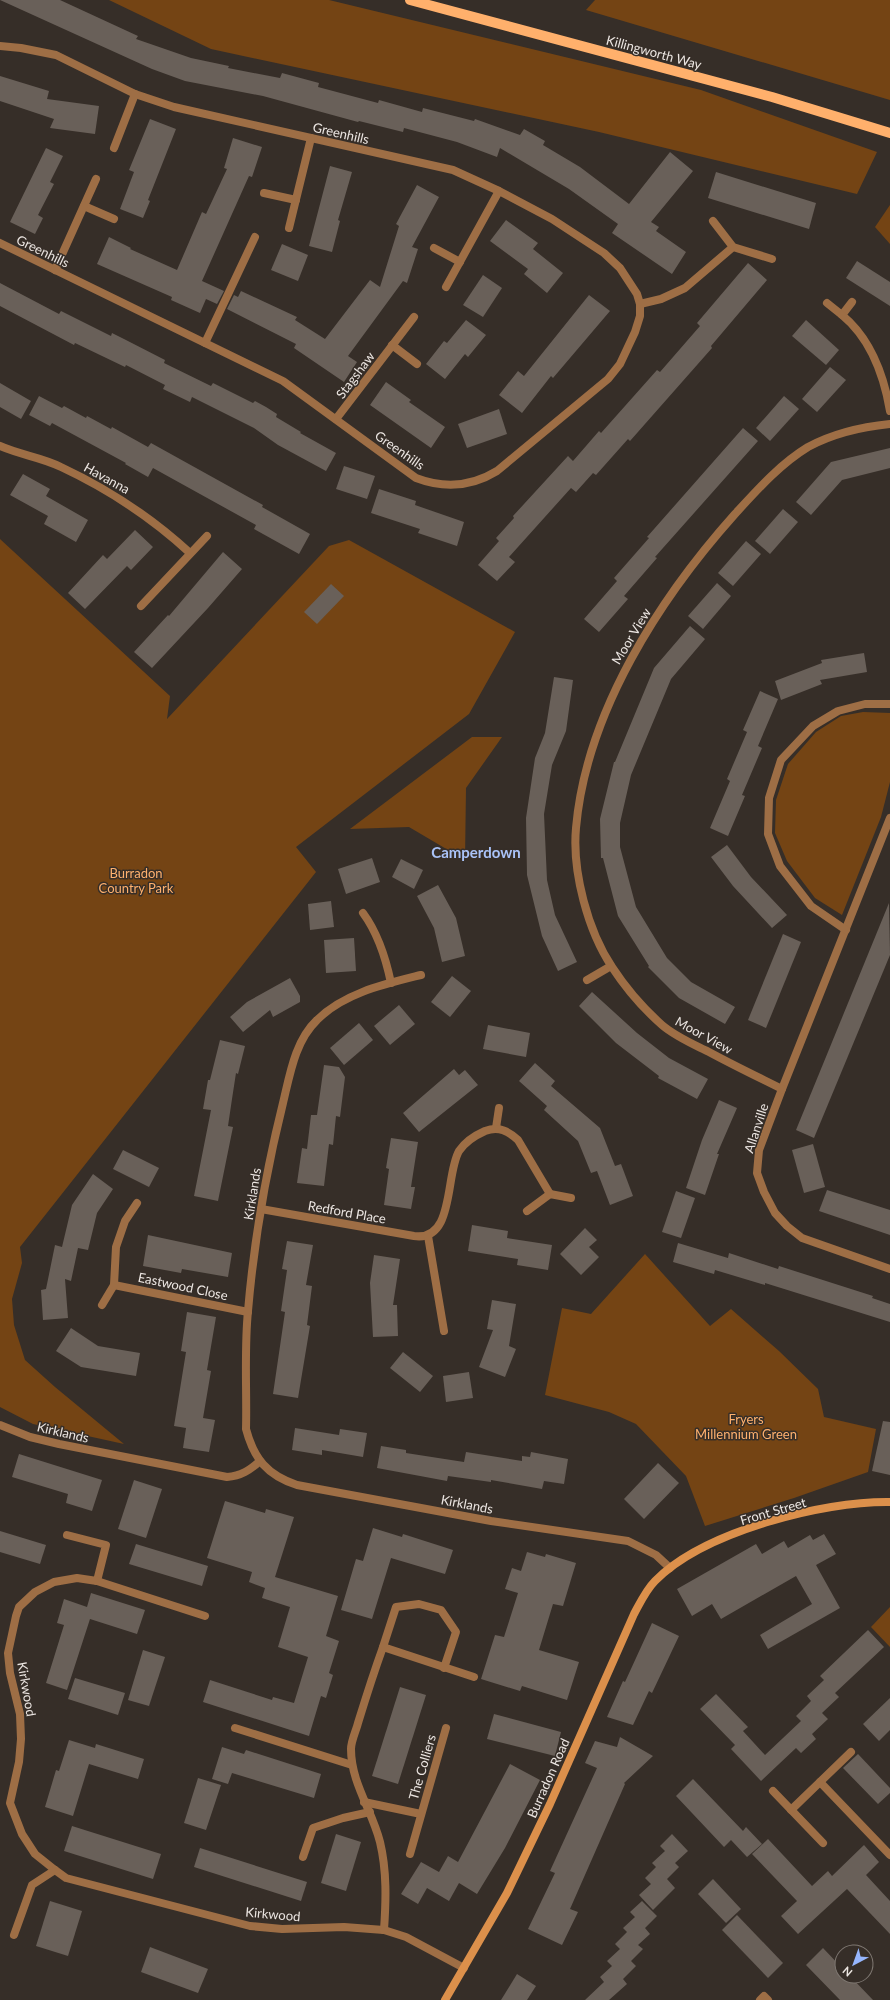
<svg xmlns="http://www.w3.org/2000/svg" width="890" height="2000" viewBox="0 0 890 2000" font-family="Lato,sans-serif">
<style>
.green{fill:#744414}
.building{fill:#696059}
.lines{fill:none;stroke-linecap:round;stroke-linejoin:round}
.street{stroke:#9e6e45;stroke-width:8}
.secondary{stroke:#dc904b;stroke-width:8}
.primary{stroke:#ffb06c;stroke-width:10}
.labels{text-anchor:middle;stroke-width:3;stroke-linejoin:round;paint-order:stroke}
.street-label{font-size:13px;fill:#ece6e2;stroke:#362e28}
.park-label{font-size:13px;fill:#ffb16e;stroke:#362e28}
.quarter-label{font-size:15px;font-weight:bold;fill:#aac3f8;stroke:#362e28}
</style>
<rect width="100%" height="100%" fill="#362e28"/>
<g class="green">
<polygon points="109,0 329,0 701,90 877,152 857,194 599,132 211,49"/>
<polygon points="595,0 890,0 890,100 586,10"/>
<polygon points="890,205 890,244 875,227"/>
<polygon points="0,539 170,696 167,719 329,546 349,540 515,632 469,714 296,847 316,872 20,1247 22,1263 12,1299 14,1325 25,1360 55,1387 124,1444 33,1424 0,1407"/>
<polygon points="863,712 890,713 890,782 881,817 842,915 815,898 787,861 775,833 776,800 788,764 816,732 841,716"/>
<polygon points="472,737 502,737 466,788 465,860 409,827 350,829"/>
<polygon points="645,1254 710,1326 731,1309 779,1351 818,1389 824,1417 876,1429 868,1472 794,1498 705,1526 686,1476 636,1424 609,1412 545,1395 562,1308 591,1314"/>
<polygon points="890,1607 890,1647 871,1627"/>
</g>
<g class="building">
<polygon points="0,0 60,0 138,36 136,39 191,58 229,66 228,68 280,78 282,73 319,83 318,87 378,103 379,100 422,112 423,108 474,121 475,119 520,135 524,129 545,141 543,145 580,167 629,204 670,152 693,171 651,222 659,227 656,231 686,252 672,274 612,233 618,224 569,189 500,148 497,157 457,142 404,128 403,132 359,121 358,122 263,96 185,81 152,69"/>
<polygon points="0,76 49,91 47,99 99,106 95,134 50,128 54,119 0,101"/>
<polygon points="150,119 176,129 148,200 150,201 143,218 120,209 134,172 129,170"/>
<polygon points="233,138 262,147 252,177 249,176 202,281 224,291 217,304 206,299 200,313 171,300 172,297 97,264 109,237 131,248 130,249 177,270 202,212 206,214 227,169 224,168"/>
<polygon points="46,148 63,156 50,182 54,184 38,215 43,218 35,234 10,222"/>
<polygon points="330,166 352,172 338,220 340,221 332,252 309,246"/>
<polygon points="716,172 816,203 809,229 708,198"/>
<polygon points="417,185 439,197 412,247 418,249 407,283 403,281 348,356 357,362 344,382 294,348 296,344 227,309 234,295 238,297 241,291 297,317 295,320 325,339 370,280 380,287 399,226 396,224"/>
<polygon points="506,220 538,243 533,249 563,273 547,293 524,274 528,269 490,241"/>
<polygon points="282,244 308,255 298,281 271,270"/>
<polygon points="857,261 890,282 890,306 846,278"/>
<polygon points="748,263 767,280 711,346 712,348 630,441 628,439 596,475 593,473 576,492 571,488 509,557 515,562 497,581 478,565 499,541 496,538 514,518 513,516 568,456 573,461 599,431 601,433 657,370 660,372 700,326 697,323"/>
<polygon points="483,275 502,288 483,317 463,305"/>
<polygon points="0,283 59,314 61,311 111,336 112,333 124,339 165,360 164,363 211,386 213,383 253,403 255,401 266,407 277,414 276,417 301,432 300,433 336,453 326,471 278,445 254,428 192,397 190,402 163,389 165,385 126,365 125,367 75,343 74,345 0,306"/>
<polygon points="589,295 610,311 553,378 551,376 522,413 499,395 518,371 524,376"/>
<polygon points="466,320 486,335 468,357 465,354 445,379 426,364 444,341 447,343"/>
<polygon points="806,320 839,350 826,365 792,336"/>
<polygon points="830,367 846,380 817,412 802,399"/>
<polygon points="386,382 411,400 409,402 445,427 431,448 370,405"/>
<polygon points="0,383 31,401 21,419 0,407"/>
<polygon points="39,396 62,408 64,406 86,418 87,416 111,429 112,427 148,447 151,443 263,505 262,507 310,534 299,554 254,529 256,525 153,468 148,477 125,464 126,463 52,423 50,426 29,415"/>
<polygon points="784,396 799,409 770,441 756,428"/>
<polygon points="499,409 507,434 467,448 458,424"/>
<polygon points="743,428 758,441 655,557 657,558 624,596 628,599 599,632 584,619 617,581 614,578 649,538 647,537"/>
<polygon points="890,448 890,468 842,480 811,515 796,502 831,462"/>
<polygon points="344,466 375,476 367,499 336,489"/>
<polygon points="23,474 50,489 46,496 88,520 76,542 44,524 48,516 10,495"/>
<polygon points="379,489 416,501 415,505 464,522 457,546 418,533 420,529 371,513"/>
<polygon points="783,509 798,522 770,554 755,541"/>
<polygon points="135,530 153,547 131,570 127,566 85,609 68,593 103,555 107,559"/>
<polygon points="746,541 761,554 733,586 718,573"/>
<polygon points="223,552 242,569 208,608 152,668 134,652 168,615 169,616"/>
<polygon points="717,583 731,596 703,629 688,616"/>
<polygon points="331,584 344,596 317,624 304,612"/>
<polygon points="690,626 705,639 671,679 631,775 620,823 620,847 636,907 667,958 691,982 735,1007 725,1024 679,998 648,967 649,966 618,916 603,858 601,858 600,819 614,762 615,762 654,668"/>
<polygon points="864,653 867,672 820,680 822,684 781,700 775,681 822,663 821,660"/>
<polygon points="554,677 573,680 566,731 552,765 544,814 547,880 555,915 577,962 558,971 542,936 527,875 526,818 535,758 545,733"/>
<polygon points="760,691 778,699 758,746 762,748 742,795 745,796 728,836 710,828 730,781 727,779 747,732 743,730"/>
<polygon points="727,845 751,877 787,915 772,928 733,886 711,857"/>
<polygon points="372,858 380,882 346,894 338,869"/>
<polygon points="401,859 423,870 414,889 392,877"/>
<polygon points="438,885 456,918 465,956 442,962 434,928 417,896"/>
<polygon points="331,901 334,927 310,930 308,904"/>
<polygon points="889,903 890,955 814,1138 796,1130"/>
<polygon points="783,934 801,942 766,1028 748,1020"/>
<polygon points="354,938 356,971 326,973 324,940"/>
<polygon points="452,976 471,991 450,1017 431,1002"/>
<polygon points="290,978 300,996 300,1002 273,1017 270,1010 243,1032 230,1017 247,1002"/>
<polygon points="592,992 637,1033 669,1058 708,1079 697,1099 658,1078 659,1076 616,1043 579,1006"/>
<polygon points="399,1005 415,1024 390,1045 374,1026"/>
<polygon points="359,1023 373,1040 344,1065 330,1048"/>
<polygon points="488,1025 530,1033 526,1057 483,1049"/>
<polygon points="220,1040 245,1046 238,1074 236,1073 232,1099 228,1126 233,1127 218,1201 194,1196 211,1110 203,1109 208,1080 210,1080"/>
<polygon points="535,1063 555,1081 551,1086 600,1128 615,1166 621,1164 633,1196 610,1205 597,1171 591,1173 578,1141 544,1110 547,1106 519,1081"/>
<polygon points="324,1065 339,1067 345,1077 340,1117 336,1116 333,1145 329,1144 324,1186 297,1183 302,1148 307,1149 311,1115 317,1115"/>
<polygon points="454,1069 459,1075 465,1070 478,1085 419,1132 403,1113"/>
<polygon points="719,1100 737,1108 717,1154 719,1154 705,1195 686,1188 702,1140"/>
<polygon points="391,1138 418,1142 411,1187 415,1187 411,1209 384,1205 389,1169 386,1168"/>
<polygon points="813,1144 825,1187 804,1193 792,1150"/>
<polygon points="123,1150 159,1168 149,1187 113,1169"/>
<polygon points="93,1174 113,1189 97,1213 88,1250 78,1248 71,1281 65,1279 68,1318 43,1320 41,1290 46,1289 55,1245 62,1247 72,1205"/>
<polygon points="827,1190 890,1210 890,1235 819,1211"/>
<polygon points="676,1191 695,1198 681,1238 662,1232"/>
<polygon points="472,1225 508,1231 507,1238 552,1245 548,1270 517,1265 518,1259 468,1251"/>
<polygon points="585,1228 597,1240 589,1247 599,1257 581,1275 560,1254"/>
<polygon points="148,1235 232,1253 228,1277 182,1269 181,1273 143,1266"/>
<polygon points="287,1241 313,1245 306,1285 312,1286 307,1325 310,1326 298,1398 273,1394 285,1312 281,1311 287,1270 282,1269"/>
<polygon points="678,1243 728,1258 729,1253 778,1269 779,1266 873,1296 872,1298 890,1304 890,1322 765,1283 765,1285 715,1270 714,1274 673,1262"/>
<polygon points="374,1255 400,1259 393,1305 397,1305 398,1336 373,1337 370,1283"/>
<polygon points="492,1300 516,1304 509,1346 516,1349 505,1377 479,1367 493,1330 487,1329"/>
<polygon points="187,1312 216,1317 207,1370 211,1371 203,1418 215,1420 209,1452 183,1448 186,1428 174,1426 186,1352 181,1351"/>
<polygon points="71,1328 98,1346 140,1353 136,1376 81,1367 56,1351"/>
<polygon points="403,1352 433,1376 420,1392 390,1368"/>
<polygon points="469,1372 473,1398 446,1402 443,1376"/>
<polygon points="883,1421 890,1422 890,1475 872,1471"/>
<polygon points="295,1428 339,1435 340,1429 367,1433 363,1457 322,1450 322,1455 292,1450"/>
<polygon points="381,1446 406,1450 406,1453 464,1462 466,1452 522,1461 522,1456 530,1457 531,1452 568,1459 564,1484 544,1481 542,1489 491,1480 491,1482 448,1476 447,1481 377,1468"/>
<polygon points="19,1454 102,1480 92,1511 66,1503 68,1494 12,1477"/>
<polygon points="658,1463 679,1483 644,1519 624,1499"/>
<polygon points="134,1480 162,1489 146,1538 118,1529"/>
<polygon points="225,1501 265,1513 266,1509 294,1517 275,1577 338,1596 326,1636 339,1641 329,1673 333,1675 326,1698 321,1696 309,1736 203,1702 210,1680 272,1700 273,1697 294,1703 308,1657 278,1647 290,1607 262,1598 265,1588 249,1582 252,1572 207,1558"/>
<polygon points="373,1528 402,1537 403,1534 453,1550 445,1574 391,1558 372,1619 341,1610 356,1559 363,1561"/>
<polygon points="0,1531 46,1545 40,1564 0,1552"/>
<polygon points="824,1534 836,1554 816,1565 840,1608 768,1649 760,1635 812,1604 796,1576 721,1619 712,1604 692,1616 677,1589 756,1544 762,1554 784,1541 788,1548 810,1535 813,1540"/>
<polygon points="136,1544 208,1566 202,1586 129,1564"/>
<polygon points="527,1552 545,1557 546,1554 576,1563 563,1606 553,1604 539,1650 579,1662 567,1700 522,1686 520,1691 481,1679 495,1635 504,1637 518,1593 505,1589 512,1568 521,1571"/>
<polygon points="91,1593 145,1610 137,1634 90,1619 67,1690 46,1683 64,1625 57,1623 64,1599 87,1607"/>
<polygon points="652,1623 679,1636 652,1693 649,1691 633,1725 607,1717 623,1681 625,1682"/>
<polygon points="868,1630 884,1647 835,1693 839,1697 822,1713 828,1719 812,1734 816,1739 801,1753 796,1748 761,1781 731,1749 735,1745 700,1709 716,1694 748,1727 743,1731 765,1755 801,1721 796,1716 811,1701 807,1696 824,1680 820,1676"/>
<polygon points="143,1650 165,1657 149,1706 128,1700"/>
<polygon points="75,1678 125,1693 118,1715 68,1699"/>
<polygon points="400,1687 426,1695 398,1784 372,1776"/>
<polygon points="890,1698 890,1730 879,1741 863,1724"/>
<polygon points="494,1714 561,1732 555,1756 487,1739"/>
<polygon points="620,1737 653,1756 624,1783 625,1784 570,1909 578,1912 562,1945 528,1929 555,1873 550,1871 597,1768 585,1763 595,1741 617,1747"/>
<polygon points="69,1740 95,1748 96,1744 144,1759 138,1779 89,1764 73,1816 45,1807 56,1770 59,1771"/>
<polygon points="222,1747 244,1754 246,1750 321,1774 314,1798 232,1773 228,1784 212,1779"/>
<polygon points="858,1754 890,1788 890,1793 878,1804 843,1768"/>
<polygon points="510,1764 540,1780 505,1848 477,1894 459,1883 449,1901 427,1888 418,1904 401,1894 421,1862 439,1872 448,1856 458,1862"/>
<polygon points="198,1778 221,1785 206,1830 184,1823"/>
<polygon points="693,1779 743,1831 746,1827 762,1844 747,1857 731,1840 724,1847 676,1796"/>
<polygon points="72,1826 161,1854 153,1879 64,1851"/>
<polygon points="336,1834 361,1842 346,1891 321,1883"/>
<polygon points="672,1834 688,1851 675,1863 679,1867 667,1879 675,1888 653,1910 639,1895 651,1884 645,1878 656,1867 652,1863 665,1851 660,1846"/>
<polygon points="768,1839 812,1886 828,1871 832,1876 864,1845 879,1862 866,1875 890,1901 890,1934 847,1889 798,1934 781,1916 797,1901 752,1854"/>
<polygon points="200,1848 307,1882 301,1901 194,1867"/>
<polygon points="713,1879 741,1909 726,1923 698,1894"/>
<polygon points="50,1901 82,1911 68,1956 36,1946"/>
<polygon points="642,1901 657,1916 645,1928 650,1934 638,1945 643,1949 631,1961 636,1966 623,1979 627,1984 609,2000 585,2000 604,1982 600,1977 612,1966 607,1961 620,1949 615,1944 627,1932 623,1928 635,1917 630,1912"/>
<polygon points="737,1915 783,1963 768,1978 722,1930"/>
<polygon points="150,1947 208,1969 198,1993 141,1972"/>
<polygon points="823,1948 842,1968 842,1976 850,1976 873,2000 840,2000 806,1965"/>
<polygon points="517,1974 536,1986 527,2000 501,2000"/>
</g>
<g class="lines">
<g class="street">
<path d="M0 46 21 48 56 55 135 94 174 107 453 170 499 191 552 219 604 253 620 268 637 294 640 304V316L635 332 620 364 608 379 497 471C471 487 445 489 416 478L283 381 0 243"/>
<polyline points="114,148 135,94"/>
<polyline points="264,193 296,200"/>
<polyline points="84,206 114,219"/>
<polyline points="713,221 733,247 772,259"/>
<polyline points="289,228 311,138"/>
<polyline points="434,248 460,262"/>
<polyline points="55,270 96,179"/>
<polyline points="446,287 499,191"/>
<polyline points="827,303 842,315 852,302"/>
<polyline points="640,304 661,299 685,288 733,247"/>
<path d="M842 315C870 338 884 376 890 411"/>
<polyline points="205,343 255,237"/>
<polyline points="392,345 417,364"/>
<polyline points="336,419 414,317"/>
<path d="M0 446C20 455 41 457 61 467 108 489 152 518 190 553"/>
<polyline points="141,606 207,536"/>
<polyline points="890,818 782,1089 759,1150 757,1173 764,1192 775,1213 787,1226 802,1238 890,1269"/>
<path d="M363 913C377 932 386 959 391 983"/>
<polyline points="846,930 811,906 780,866 768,834 769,798 781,760 813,726 838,711 865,704 890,704"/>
<path d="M421 975C385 984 344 993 317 1020 295 1041 290 1074 283 1103 266 1171 254 1241 248 1311 244 1350 247 1390 246 1429 254 1459 267 1475 297 1485L491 1521 628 1541 656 1555 670 1568"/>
<polyline points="587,980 611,966"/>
<path d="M782 1089C758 1077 733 1065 709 1052 693 1044 676 1037 662 1025 644 1009 625 987 612 967 588 931 572 872 576 828 586 713 659 599 735 514 757 490 780 464 808 447 834 433 860 427 890 424"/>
<polyline points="496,1128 499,1108"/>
<path d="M261 1209 414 1236C455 1242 445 1175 459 1151 465 1142 476 1135 485 1131 499 1126 508 1131 518 1140L550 1194"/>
<polyline points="527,1211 550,1194 571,1198"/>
<polyline points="428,1236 444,1331"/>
<polyline points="114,1285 248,1312"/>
<polyline points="102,1305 114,1285 116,1247 125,1221 137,1203"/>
<path d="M0 1425 30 1437 59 1444 227 1477C241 1476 250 1470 260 1461"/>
<polyline points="67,1535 106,1545 97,1581"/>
<polyline points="205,1616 97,1581 77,1578 54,1582 35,1592 19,1607 16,1616 8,1653 10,1673 20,1714 21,1739 19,1762 10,1803 22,1834 35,1854 55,1870 66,1878 250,1926 282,1929 344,1927 384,1930 406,1937 464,1968"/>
<polyline points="383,1647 396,1607 419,1604 441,1610 456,1632 444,1668"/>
<polyline points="235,1728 352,1765"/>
<polyline points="820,1782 890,1855"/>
<polyline points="773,1791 823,1843"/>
<polyline points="364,1802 421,1814"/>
<polyline points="791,1810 851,1752"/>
<polyline points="410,1854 446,1728"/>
<polyline points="303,1857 313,1828 343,1818 370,1812"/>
<path d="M384 1930C386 1901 387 1871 380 1842 372 1810 351 1783 351 1749 351 1741 356 1731 358 1723 366 1697 374 1672 383 1647L474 1677"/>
<polyline points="14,1935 32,1885 55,1870"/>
<polyline points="760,2000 764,1996 768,2000"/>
</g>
<path class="secondary" d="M445 2000 507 1893 550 1804 634 1614C640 1603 646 1590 655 1581 703 1532 822 1501 890 1502"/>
<polyline class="primary" points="410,0 772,97 890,133"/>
</g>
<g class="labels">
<g class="street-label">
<text transform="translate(654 52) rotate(15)" y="5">Killingworth Way</text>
<text transform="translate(341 133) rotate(13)" y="5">Greenhills</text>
<text transform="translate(43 251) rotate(26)" y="5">Greenhills</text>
<text transform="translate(355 375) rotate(-53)" y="5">Stagshaw</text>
<text transform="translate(400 450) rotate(35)" y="5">Greenhills</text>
<text transform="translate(107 478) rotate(29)" y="5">Havanna</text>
<text transform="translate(631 636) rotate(-59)" y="5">Moor View</text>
<text transform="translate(704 1035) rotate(29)" y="5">Moor View</text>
<text transform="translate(756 1128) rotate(-72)" y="5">Allanville</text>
<text transform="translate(252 1194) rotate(-81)" y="5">Kirklands</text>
<text transform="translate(347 1212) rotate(10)" y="5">Redford Place</text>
<text transform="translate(183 1286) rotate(12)" y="5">Eastwood Close</text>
<text transform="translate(63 1432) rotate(13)" y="5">Kirklands</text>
<text transform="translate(467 1504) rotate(11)" y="5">Kirklands</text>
<text transform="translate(773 1511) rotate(-16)" y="5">Front Street</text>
<text transform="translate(27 1689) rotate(80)" y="5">Kirkwood</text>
<text transform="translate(422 1767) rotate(-74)" y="5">The Colliers</text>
<text transform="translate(548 1778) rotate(-66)" y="5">Burradon Road</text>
<text transform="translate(273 1914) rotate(5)" y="5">Kirkwood</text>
</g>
<g class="park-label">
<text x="136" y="878">Burradon<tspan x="136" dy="15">Country Park</tspan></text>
<text x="746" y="1424">Fryers<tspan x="746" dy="15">Millennium Green</tspan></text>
</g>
<g class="quarter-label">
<text x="476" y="858">Camperdown</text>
</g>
</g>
<g transform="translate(854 1964) rotate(221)"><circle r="19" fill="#362e28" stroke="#7f7872"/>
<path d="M0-3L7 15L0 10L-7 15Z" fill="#96b6fd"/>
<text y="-6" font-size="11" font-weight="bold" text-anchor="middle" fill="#ece6e2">N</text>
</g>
</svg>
